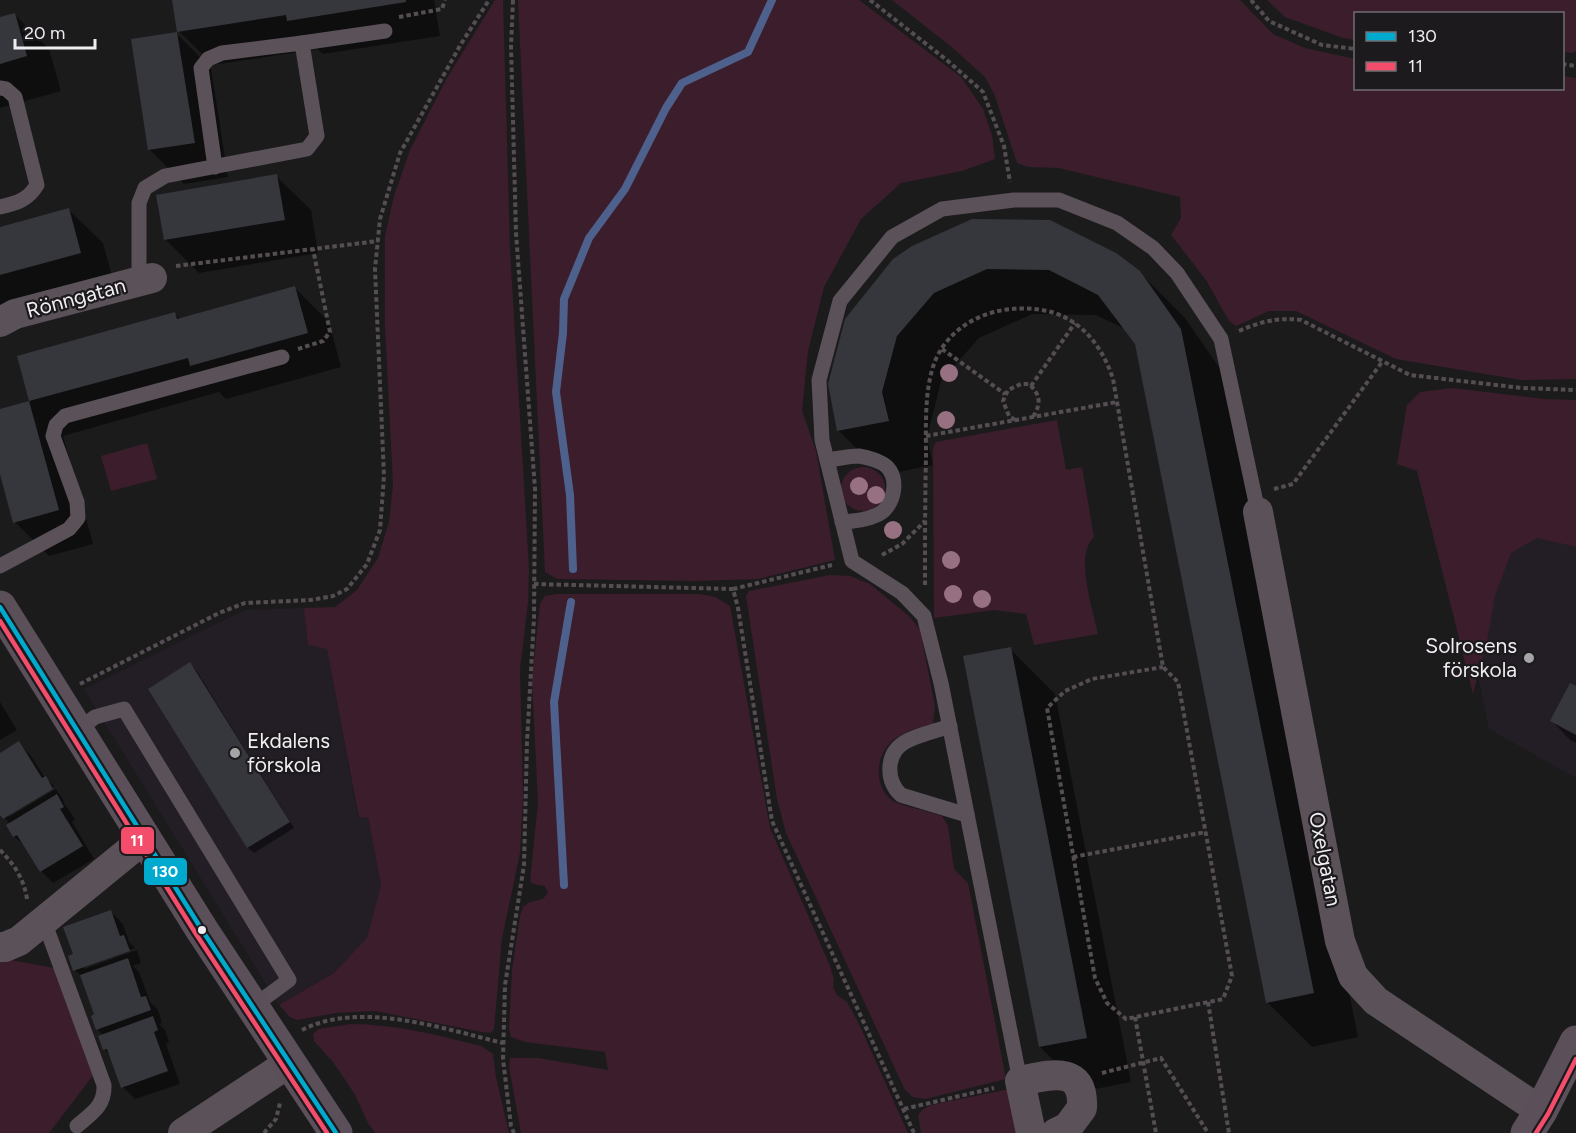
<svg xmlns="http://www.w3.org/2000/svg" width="1576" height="1133" viewBox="0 0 1576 1133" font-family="Figtree,sans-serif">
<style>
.built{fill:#231e26}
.green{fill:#3c1d2c}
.shadow{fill:#0007}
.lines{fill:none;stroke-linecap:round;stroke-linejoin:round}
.stream{stroke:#4e618c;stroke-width:8}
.building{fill:#36363d}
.path{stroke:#544e53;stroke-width:4;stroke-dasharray:4.5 3;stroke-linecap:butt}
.lane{stroke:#5a5159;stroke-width:15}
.street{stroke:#5a5159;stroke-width:30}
.secondary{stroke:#5b4f5a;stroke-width:33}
.bus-1-casing{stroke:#1c1a1d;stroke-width:9}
.bus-2-casing{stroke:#1c1a1d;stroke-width:9}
.bus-1{stroke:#00a9ce;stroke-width:4.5}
.bus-2{stroke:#f44d6c;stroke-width:4.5}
.tree{fill:#977182}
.poi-dot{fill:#a5a4a6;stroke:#1c1a1d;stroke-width:2}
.bus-dot{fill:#efedf0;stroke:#1c1a1d;stroke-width:2}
.labels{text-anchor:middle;stroke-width:4.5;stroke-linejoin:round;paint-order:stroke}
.street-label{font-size:21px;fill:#efedf0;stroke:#1c1a1d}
.poi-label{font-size:21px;fill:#efedf0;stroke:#1c1a1d;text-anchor:end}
.line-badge{stroke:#1c1a1d;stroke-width:2}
.badge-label{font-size:16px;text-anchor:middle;font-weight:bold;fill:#fff}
</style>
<rect width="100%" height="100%" fill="#1c1b1c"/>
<g class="built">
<polygon points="1537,538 1576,547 1576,778 1489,729 1478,675 1495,596 1510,553"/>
<polygon points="304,608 308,645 327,648 358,818 368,817 381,885 367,939 334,973 279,1005 84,689 245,610"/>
</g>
<g class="green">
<polygon points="495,0 503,0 510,250 529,569 528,602 520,669 523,797 520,853 502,938 494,1029 491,1033 482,1032 375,1011 336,1013 297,1020 290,1017 279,1005 334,973 367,938 381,885 368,817 359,818 327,649 308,645 304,608 335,607 357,590 378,558 389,522 393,484 385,327 385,236 394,196 410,150 447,78"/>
<polygon points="518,0 859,0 961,77 983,109 992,135 995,159 962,171 901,183 861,219 824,287 808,351 802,411 816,451 835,560 758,579 695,581 557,579 545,572"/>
<polygon points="892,0 1240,0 1273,34 1305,48 1355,59 1356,88 1562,88 1563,76 1576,78 1576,379 1521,380 1396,359 1296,311 1269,311 1236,326 1229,321 1206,280 1171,235 1181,218 1180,197 1059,168 1029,167 1017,163 995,96 985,77 954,49"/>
<polygon points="1267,0 1576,0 1576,51 1572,53 1563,52 1562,14 1356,14 1355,40 1343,38 1285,17"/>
<polygon points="1452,388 1544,399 1576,400 1576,547 1537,538 1511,553 1495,596 1487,641 1473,694 1417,471 1397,464 1407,405 1420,392"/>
<path d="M1057 420 1066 470 1082 467 1094 537C1074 555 1093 610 1098 634L1034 645 1026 614 994 610 934 618 933 448 936 442Z"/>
<polygon points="147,443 157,479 111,491 101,456"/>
<circle cx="863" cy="489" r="22"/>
<path d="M830 575 850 576 870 584 910 617 920 630 935 706 933 723C919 728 900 732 890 743 875 758 874 788 893 801 902 806 931 812 942 816L948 826 954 869 968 883 1006 1079 925 1099 913 1097 905 1090 786 833 777 799 746 596 749 591Z"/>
<polygon points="556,594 700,594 715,597 730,606 770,828 830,966 834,980 833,987 837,995 847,1002 858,1022 908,1133 521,1133 509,1067 510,1058 538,1058 608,1070 605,1052 525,1042 511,1037 509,1029 512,970 520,916 523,907 530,902 543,899 548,892 545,886 537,885 530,882 538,802 532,680 540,604 545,596"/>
<polygon points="0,958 54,968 94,1074 49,1133 0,1133"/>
<path d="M351 1024C395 1024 438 1035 481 1046L493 1054 496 1077 509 1133H375L368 1123 354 1093 333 1062 314 1041 313 1034 319 1029Z"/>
<polygon points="1010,1089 1018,1133 921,1133 918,1115 922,1110 931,1105"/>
</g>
<g class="shadow">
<polygon points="174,0 434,0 440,36 323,54 317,49 213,65 179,31"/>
<polygon points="14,14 49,49 61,91 0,108 0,18"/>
<polygon points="177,34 211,68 228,177 184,184 150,150"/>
<polygon points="276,176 311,210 318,253 199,273 165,239"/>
<polygon points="68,209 103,243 115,287 0,307 0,228"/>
<polygon points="894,260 1139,272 1185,318 1225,376 1358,1037 1312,1047 1267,1002 1137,343 1127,330 1096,315 1032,314 979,338 941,381 927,438 933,465 883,475 838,430"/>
<polygon points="295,288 329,322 341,367 226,399 219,392 63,436 93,544 49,556 15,522 0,469 0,411 31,402 18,357 175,314 180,319"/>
<polygon points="1010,649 1055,694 1131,1082 1085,1091 1040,1047"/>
<polygon points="190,664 196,670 294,828 254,853 248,848 150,689"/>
<polygon points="1576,688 1576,743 1570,740 1552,721"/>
<polygon points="0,702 17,730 0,740"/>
<polygon points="19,743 31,756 45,778 54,786 9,814 9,817 56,789 64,801 63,802 75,819 72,822 94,859 53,883 41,871 27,848 14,836 10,824 0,812 0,755"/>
<polygon points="111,912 123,924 129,942 135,948 84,966 84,969 137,950 141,963 133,966 139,972 150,1002 158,1010 162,1023 159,1024 165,1030 169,1042 166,1044 180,1084 135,1099 123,1087 112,1057 104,1049 103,1035 97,1029 96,1015 84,979 75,970 74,955"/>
</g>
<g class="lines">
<g class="stream">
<polyline points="573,569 570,495 556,392 563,333 564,299 589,238 625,189 666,108 682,83 748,52 772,0"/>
<polyline points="564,885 554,702 571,602"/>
</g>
</g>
<g class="building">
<polygon points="172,0 406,0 406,2 287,21 286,15 177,32"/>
<polygon points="15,13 27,56 0,64 0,17"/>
<polygon points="177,32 195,143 148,150 131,39"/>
<polygon points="277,174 285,220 164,240 156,195"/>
<polygon points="69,208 81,253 0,275 0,227"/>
<polygon points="972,219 1050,220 1116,253 1140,271 1181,329 1314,993 1266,1003 1135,344 1098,295 1049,270 987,269 934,293 897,336 882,392 889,421 837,431 828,384 845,319 893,259 912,246"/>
<polygon points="295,286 308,333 190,366 188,358 29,401 17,356 175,312 177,319"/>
<polygon points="29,401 59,510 13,523 0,474 0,409"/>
<polygon points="1011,647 1087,1038 1039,1047 963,656"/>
<polygon points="190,662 290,822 247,848 148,689"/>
<polygon points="1570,683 1576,686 1576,735 1550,721"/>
<polygon points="19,741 42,778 46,776 53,789 3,819 0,815 0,753"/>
<polygon points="57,794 64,807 60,809 83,846 40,872 17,835 13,837 6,825"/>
<polygon points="111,910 120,936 124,935 130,951 73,971 68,956 73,954 63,927"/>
<polygon points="128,958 141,997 146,996 151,1010 96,1030 91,1016 94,1014 80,975"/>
<polygon points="153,1016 158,1030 154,1032 168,1071 121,1088 107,1049 103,1050 98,1036"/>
</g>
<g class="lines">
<g class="path">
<polyline points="513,0 511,46 516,233 535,489 534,618 527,742 524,865 505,985 503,1059 511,1126 514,1133"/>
<polyline points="870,0 948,61 983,92 1004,146 1010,182"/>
<polyline points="1251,0 1269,21 1322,45 1356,49"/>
<polyline points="399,17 442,9 445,0"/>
<polyline points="1562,64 1576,66"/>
<polyline points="176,266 378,241"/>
<path d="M1239 331C1260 322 1277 317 1301 320L1410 375 1522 388 1576 390"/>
<polyline points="298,349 323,341 330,332 313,249"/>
<polyline points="942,349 1005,394"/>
<polyline points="1031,386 1075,323"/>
<path d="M1015 420 1009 416 1003 401 1008 390 1021 384H1029C1041 395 1041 404 1033 417"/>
<polyline points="926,436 1117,402"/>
<polyline points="1274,489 1293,484 1382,362"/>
<polyline points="882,555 902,544 925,521"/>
<polyline points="534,584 733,589 738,608 772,821 914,1133"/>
<path d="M925 585C925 542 925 500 926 457 926 426 924 390 935 361 953 319 1000 303 1042 310 1079 316 1102 345 1113 379L1163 667 1178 682 1232 976 1223 999 1126 1019 1107 1003 1095 978 1047 708 1065 691 1092 679 1163 667"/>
<polyline points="733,589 832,565"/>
<polyline points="80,684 219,613 245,603 311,600 333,596 347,589 367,564 380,530 384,476 375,269 380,219 400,153 461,44 489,0"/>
<path d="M0 850C14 864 24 879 27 899"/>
<polyline points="1073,857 1206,832"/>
<polyline points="1208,1002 1229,1133"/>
<polyline points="1135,1017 1156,1133"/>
<path d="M302 1030C360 1000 444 1029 503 1043"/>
<polyline points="1102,1073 1161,1058 1208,1133"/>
<polyline points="904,1109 994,1088"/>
<polyline points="264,1133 276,1119 280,1103"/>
</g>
<g class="lane">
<polyline points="302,43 385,31"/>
<path d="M0 88 6 89 15 97 37 185C28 200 17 203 0 207"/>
<polyline points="139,282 139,203 145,188 165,176 307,149 317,136 302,43 222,53 208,59 201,68 215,167"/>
<path d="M827 460C837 459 849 456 859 456 867 457 880 461 886 466 900 478 894 506 879 514 867 520 855 521 842 522"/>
<polyline points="0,566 69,529 78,518 77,502 53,436 56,425 65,416 282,357"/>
<path d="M950 726C936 731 917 735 905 742 885 754 886 781 901 795L967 815"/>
<polyline points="77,731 95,717 124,709 289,980 266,997 250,1005"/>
<path d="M44 921 104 1085C105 1106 92 1113 77 1126"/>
<polyline points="1020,1081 941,683 924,616 902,593 852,561 822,440 819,380 840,301 892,237 942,209 1014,200 1059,200 1117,223 1153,248 1177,273 1221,339 1258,512"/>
</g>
<g class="street">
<polyline points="0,322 15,314 152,278"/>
<polyline points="1258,512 1340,941 1353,976 1376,1001 1541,1111"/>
<polyline points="0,947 5,947 19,941 144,839"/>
<polyline points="183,1133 289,1063"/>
<path d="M1031 1133 1020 1081C1050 1075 1084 1064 1082 1108L1068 1127 1056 1133"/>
</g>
<g class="secondary">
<polyline points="0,607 202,930 336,1133"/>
<polyline points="1527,1133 1541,1111 1576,1042"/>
</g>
<g class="bus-1-casing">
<polyline id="bus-1" points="0,607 202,930 336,1133"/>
</g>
<g class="bus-2-casing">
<g id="bus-2">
<polyline points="0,621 196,934 327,1133"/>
<polyline points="1536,1133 1548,1114 1576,1059"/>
</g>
</g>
<use href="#bus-1" class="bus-1"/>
<use href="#bus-2" class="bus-2"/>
</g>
<g class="tree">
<circle cx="949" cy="373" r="9"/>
<circle cx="946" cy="420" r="9"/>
<circle cx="859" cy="486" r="9"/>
<circle cx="876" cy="495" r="9"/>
<circle cx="893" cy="530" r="9"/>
<circle cx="951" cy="560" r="9"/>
<circle cx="953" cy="594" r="9"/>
<circle cx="982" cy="599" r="9"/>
</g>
<g class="poi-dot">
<circle cx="1529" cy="658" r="6"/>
<circle cx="235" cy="753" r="6"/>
</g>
<circle class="bus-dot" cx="202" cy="930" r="5"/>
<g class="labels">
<g class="street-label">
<text transform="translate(76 298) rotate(-15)" y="7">Rönngatan</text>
<text transform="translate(1325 859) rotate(79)" y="7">Oxelgatan</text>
</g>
<g class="poi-label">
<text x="1517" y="653">Solrosens<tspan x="1517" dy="24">förskola</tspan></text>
<text x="247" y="748" text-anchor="start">Ekdalens<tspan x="247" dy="24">förskola</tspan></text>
</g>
</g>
<g class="line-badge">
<rect x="120" y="826" width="35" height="29" rx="6" fill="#f44d6c"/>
<rect x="143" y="857" width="45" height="29" rx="6" fill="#00a9ce"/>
</g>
<g class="badge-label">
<text x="137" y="846">11</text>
<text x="165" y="877">130</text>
</g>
<rect x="1354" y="12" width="210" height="78" fill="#1c1a1d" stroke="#706e71" stroke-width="1.5"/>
<rect x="1366" y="32" width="30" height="9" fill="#00a9ce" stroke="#706e71" stroke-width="1.5"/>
<text x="1408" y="42" font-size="18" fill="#efedf0">130</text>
<rect x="1366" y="62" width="30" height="9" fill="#f44d6c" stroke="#706e71" stroke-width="1.5"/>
<text x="1408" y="72" font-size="18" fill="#efedf0">11</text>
<path d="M15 39v9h80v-9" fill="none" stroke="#efedf0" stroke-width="3"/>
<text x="24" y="39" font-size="18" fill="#efedf0" stroke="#1c1a1d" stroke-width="4.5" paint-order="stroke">20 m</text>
</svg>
